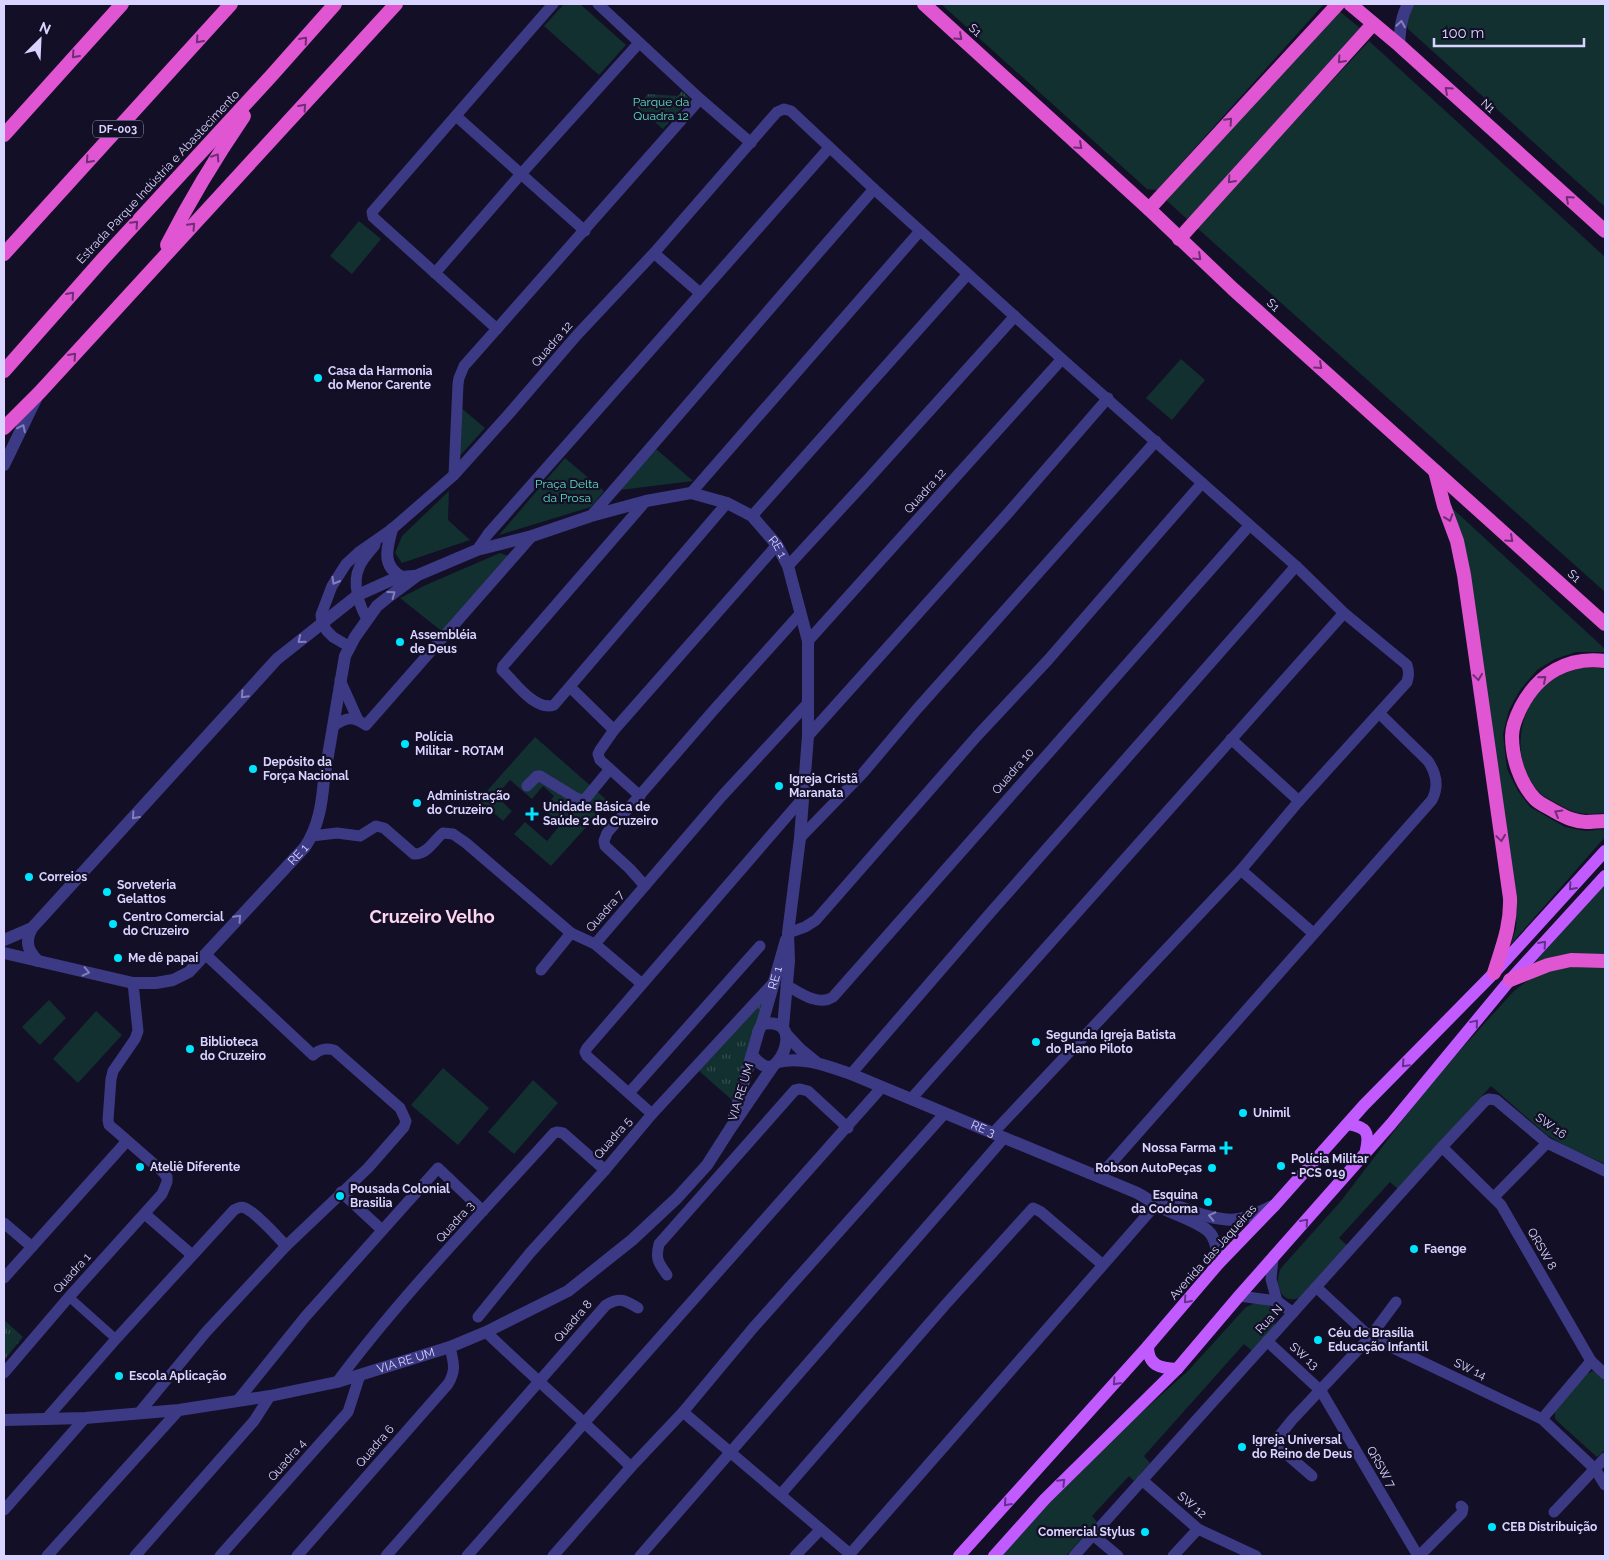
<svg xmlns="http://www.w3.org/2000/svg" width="1609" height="1560" viewBox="0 0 1609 1560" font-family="Raleway,sans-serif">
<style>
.green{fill:#12302f}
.park{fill:url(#park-tufts)}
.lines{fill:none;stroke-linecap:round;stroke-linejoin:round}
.pedestrian{stroke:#3d3a85;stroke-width:9}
.minor{stroke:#3d3a85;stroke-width:11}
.tertiary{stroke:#3d3a85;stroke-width:12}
.primary{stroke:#c25bff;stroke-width:12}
.trunk{stroke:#e055d1;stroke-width:14}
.oneway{stroke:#837fbc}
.oneway2{stroke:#6f2e73}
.oneway3{stroke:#623188}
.poi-dot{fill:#00e5ff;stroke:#130f26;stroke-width:2}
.labels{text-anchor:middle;stroke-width:4.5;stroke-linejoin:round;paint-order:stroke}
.shield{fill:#130f26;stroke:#9e99be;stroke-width:1}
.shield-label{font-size:11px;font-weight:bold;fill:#d9d4ff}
.street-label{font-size:12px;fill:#d9d4ff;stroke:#130f26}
.park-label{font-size:12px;fill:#5fe0c0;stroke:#130f26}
.poi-label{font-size:12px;font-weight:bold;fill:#d9d4ff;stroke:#130f26;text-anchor:start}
.district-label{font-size:18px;font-weight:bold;fill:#ffd6f0;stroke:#130f26}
</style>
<defs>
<pattern id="park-tufts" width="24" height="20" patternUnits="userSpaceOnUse" patternTransform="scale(1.25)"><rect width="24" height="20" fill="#12302f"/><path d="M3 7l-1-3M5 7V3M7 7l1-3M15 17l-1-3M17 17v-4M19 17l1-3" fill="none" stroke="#344d4e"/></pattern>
</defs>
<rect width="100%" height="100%" fill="#130f26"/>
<g class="green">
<polygon points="564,4 580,4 626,45 599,75 544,26"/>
<polygon points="941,4 1324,4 1157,190 1147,189"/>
<polygon points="1413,4 1605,4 1605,207 1408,29 1405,20"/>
<polygon points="1338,10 1360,28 1188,220 1166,200"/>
<polygon points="1369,41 1605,257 1605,592 1196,227"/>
<polygon points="359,221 381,239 352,274 330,256"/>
<polygon points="1181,359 1205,380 1172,420 1146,398"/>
<polygon points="460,407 485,428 458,458"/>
<polygon points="656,449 693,481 620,490"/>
<polygon points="565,458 604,491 591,507 499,535"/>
<polygon points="449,491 448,520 470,540 402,563 395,553 402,536"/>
<polygon points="1452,508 1605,649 1605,652 1576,652 1555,659 1537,670 1520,690 1509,710 1503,734 1507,769 1518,791 1530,807 1565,827 1585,831 1605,829 1605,837 1511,944 1516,928 1517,902"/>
<polygon points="500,553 509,556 444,633 400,598 428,584"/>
<path d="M1579 668H1600L1605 669V813C1581 815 1575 814 1554 802 1550 799 1544 797 1541 794 1510 765 1516 709 1547 683 1556 676 1568 672 1579 668Z"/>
<polygon points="535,737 609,802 551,866 514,834 525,822 547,841 561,824 543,809 554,796 543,786 532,799 510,780 496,796 512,811 503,821 479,800"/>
<polygon points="1605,882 1605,956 1531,967"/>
<path d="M1605 966V1164L1567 1147 1547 1135 1491 1086 1398 1189 1390 1182 1339 1238 1347 1245 1299 1298C1279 1305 1274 1281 1281 1268L1341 1201 1433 1080 1513 992C1542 966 1568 967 1605 966Z"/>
<polygon points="49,1000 66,1018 40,1045 22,1027"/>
<polygon points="96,1011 122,1035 78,1083 53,1059"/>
<polygon points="443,1068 489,1108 458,1145 411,1105"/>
<polygon points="533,1080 558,1103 514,1154 488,1132"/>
<path d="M1256 1303C1266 1304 1274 1305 1278 1316L1274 1326 1252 1351 1244 1344 1144 1456 1150 1463 1134 1481 1129 1476 1092 1516 1097 1522 1066 1556H1000L1061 1489 1125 1427 1188 1371 1246 1307Z"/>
<polygon points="1593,1371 1605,1378 1605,1450 1597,1457 1557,1421 1555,1418 1555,1410 1587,1374"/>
</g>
<g class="park">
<polygon points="682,91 690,99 663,129 637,107 648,94 678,96"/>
<polygon points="765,994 748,1056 732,1100 698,1070"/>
<polygon points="4,1320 23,1337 4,1360"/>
</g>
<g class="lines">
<polyline class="pedestrian" points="69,1297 116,1339"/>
<g class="minor">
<polyline points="598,4 700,99 751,143"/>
<polyline points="456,116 585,231"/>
<polyline points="654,253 700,293"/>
<polyline points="435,273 521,174 639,43"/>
<polyline points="497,329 373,217 372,212 553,4"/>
<polyline points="454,475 458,384 459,378 464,366 700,99"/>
<polyline points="691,493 920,231"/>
<path d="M646 501 503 666 502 670 506 674C517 685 536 711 554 705L727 503"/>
<path d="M591 516C686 407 779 297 874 189"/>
<polyline points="752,516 968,274"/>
<polyline points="477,550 488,534 829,148"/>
<polyline points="788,566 870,477 1015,316"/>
<path d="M367 619C359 605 352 583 359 568 362 559 370 552 375 545"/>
<polyline points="808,641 1062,359"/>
<path d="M350 647 333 637 327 631 322 623 321 615 332 586 346 564 359 552 392 529 454 475 508 415 577 335 654 253 777 112 784 109 791 111 874 189 1062 359 1296 566 1344 613 1407 665C1409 672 1409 675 1407 682L1299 801 1241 870 993 1133"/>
<polyline points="340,680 358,720"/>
<polyline points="570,687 614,730"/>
<path d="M333 726C347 717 352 716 366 725L532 536"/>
<polyline points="808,736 1009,512 1108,398"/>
<polyline points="1231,739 1299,801"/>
<polyline points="527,786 537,776 540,776 576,798 582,800 586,798 610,769"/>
<polyline points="640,796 600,760 598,754 600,750 614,730 777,545"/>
<path d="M312 836 337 833 360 836 376 826 384 828 414 854C427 855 434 840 443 833L453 834 466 843 571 933 595 944 722 796 808 703"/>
<polyline points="800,838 863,773 917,709 1156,441"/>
<polyline points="1241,870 1313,933"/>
<polyline points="645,886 630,869 605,846 604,841 607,833 712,712 800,614"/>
<polyline points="788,933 805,927 816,920 977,736 1048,660 1202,483"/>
<polyline points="595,944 642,984"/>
<polyline points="541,970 571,933"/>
<path d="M786 985C799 992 818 1007 833 997L1249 526"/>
<polyline points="851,1074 991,912 1296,566"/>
<polyline points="629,1093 760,946"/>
<polyline points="911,1099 1344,613"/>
<polyline points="652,1114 587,1056 585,1052 587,1048 803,798"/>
<polyline points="1442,1147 1501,1205 1591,1361 1605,1374"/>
<path d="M1099 1177 1432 800C1439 787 1436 773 1428 761L1379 713"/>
<polyline points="341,1192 382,1230"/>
<polyline points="1494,1197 1547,1143"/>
<polyline points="145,1214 192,1255"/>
<polyline points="4,1223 32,1247"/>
<polyline points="1273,1259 1271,1279 1277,1301"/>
<path d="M667 1275C659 1263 655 1260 659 1244L795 1090 800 1089 808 1091 848 1128"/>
<polyline points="4,1278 127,1141"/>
<polyline points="1316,1287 1370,1337 1542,1419 1595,1469 1605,1485"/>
<polyline points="1239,1296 1277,1301 1293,1313"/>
<polyline points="478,1317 530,1253 605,1170 652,1114 774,982"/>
<path d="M486 1332C534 1378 584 1421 631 1467"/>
<polyline points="1267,1341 1321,1391 1418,1556"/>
<polyline points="4,1373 69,1297 162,1194 167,1182 167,1177 163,1172 115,1130 109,1125 108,1120 111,1079 113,1071 135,1039 138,1031 133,983"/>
<path d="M337 1382C403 1294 480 1215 554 1133L557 1132 563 1133 605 1170"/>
<polyline points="238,1400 305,1317 438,1168 483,1211"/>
<polyline points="683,1412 850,1554 1160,1200"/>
<path d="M139 1413 206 1332 286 1246 368 1168 404 1127 406 1121 400 1108 334 1050C325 1048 320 1049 313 1055L205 954"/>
<path d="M46 1419 116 1339 234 1210C238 1208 241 1206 245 1208 256 1213 277 1236 286 1246"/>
<polyline points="1542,1419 1591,1361"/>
<polyline points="1312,1476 1277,1446 1275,1441 1292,1420 1370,1337 1396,1302"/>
<polyline points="1142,1480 1198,1529 1256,1556"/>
<polyline points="781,1494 946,1304 1033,1208 1041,1212 1103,1265"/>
<polyline points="4,1510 85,1418"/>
<polyline points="1554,1512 1605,1458"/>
<polyline points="1093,1535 1118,1556"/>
<polyline points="47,1556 179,1410"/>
<polyline points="135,1556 254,1421 270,1396"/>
<polyline points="220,1556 348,1412 360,1375"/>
<path d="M297 1556 448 1384C457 1369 453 1362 450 1347"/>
<path d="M386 1556 606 1305C620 1297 625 1300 638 1308"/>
<polyline points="467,1556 585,1422 882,1087"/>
<polyline points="553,1556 631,1467 683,1412 753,1328 945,1113"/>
<polyline points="640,1556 1004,1138"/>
<polyline points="795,1556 820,1530"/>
<polyline points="1074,1556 1442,1147 1485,1101 1489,1099 1496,1100 1547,1143 1605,1171"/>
<polyline points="1173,1556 1198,1529"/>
<polyline points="1419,1556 1462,1513 1463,1508 1461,1506"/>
</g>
<g class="tertiary">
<path d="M1399 45C1400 30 1401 17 1408 4"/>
<polyline points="4,465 37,397"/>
<path d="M392 529C387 548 381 566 402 577"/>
<path d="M32 928C25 941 27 950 38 961"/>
<polyline points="4,940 32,928 43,916 277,659 358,595 389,581 402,577 414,576"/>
<path id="s1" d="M4 953 133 983H156L173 980 189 972 305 847C319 826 322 803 324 779L345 656 355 637 377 606 387 598 418 575 477 550 532 536 591 516 646 501 691 493 727 503 752 516 777 545 788 566 808 641V736L800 838 788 933 789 961 783 1027"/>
<path id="s2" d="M762 1024 786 940"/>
<polyline points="786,1034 801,1050 817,1063"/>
<path id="s3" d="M778 1062C803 1056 827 1066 851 1074L1135 1192C1144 1196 1150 1201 1158 1206 1172 1214 1201 1222 1210 1233 1216 1240 1218 1254 1219 1263"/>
<path d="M734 1116 759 1030 762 1024C803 1016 783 1068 768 1067 761 1066 756 1060 752 1055"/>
<path d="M1163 1201C1185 1208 1216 1223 1239 1219 1251 1217 1263 1210 1275 1205"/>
<path id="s4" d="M4 1420 85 1418 179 1410 270 1396 337 1382 450 1347 486 1332 568 1291 632 1240 677 1198 707 1165 730 1129 773 1066"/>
</g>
<g class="primary">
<path d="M1348 1124C1366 1127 1370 1132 1366 1150"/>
<path d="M1148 1346C1148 1366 1160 1368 1177 1369"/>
<polyline points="959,1556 1148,1346 1219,1263 1275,1205 1364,1105 1494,973 1605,851"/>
<polyline points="994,1556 1045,1499 1177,1369 1239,1296 1391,1124 1510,980 1605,876"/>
</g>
<g class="trunk">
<polyline points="924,4 1149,209 1233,289 1605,624"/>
<polyline points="1350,4 1399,45 1605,231"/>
<polyline points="4,135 122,4"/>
<polyline points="1149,209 1338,4"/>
<polyline points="1179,239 1373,24"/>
<path d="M167 245C190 200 216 157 244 116"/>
<polyline points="4,254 231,4"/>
<polyline points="4,371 102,260 272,75 335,4"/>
<polyline points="4,428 40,392 396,4"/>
<path d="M1435 471 1444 506 1457 541 1464 575 1510 898C1511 926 1502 947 1494 973"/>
<path d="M1605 661C1568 656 1538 674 1521 707 1517 715 1512 726 1512 736 1512 758 1520 783 1535 799 1540 804 1548 807 1554 811 1564 816 1574 822 1586 822 1592 822 1599 821 1605 821"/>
<polyline points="1510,980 1548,965 1571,960 1605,961"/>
</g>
</g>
<defs><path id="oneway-chevron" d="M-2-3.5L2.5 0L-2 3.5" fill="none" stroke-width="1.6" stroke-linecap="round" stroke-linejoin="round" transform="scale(1.25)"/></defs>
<g class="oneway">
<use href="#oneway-chevron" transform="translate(1401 24) rotate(-81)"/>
<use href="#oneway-chevron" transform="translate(22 428) rotate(-64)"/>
<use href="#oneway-chevron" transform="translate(335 581) rotate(120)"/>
<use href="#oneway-chevron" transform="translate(392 594) rotate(-36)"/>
<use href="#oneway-chevron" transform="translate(301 640) rotate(141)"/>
<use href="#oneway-chevron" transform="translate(244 695) rotate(133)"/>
<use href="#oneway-chevron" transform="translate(135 816) rotate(132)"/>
<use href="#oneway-chevron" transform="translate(238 918) rotate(-47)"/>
<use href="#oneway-chevron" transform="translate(86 972) rotate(13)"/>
<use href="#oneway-chevron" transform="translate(1212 1216) rotate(-167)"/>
</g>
<g class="oneway2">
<use href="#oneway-chevron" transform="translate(959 37) rotate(42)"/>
<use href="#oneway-chevron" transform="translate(199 40) rotate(132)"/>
<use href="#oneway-chevron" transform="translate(304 40) rotate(-49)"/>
<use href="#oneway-chevron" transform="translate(75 55) rotate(132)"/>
<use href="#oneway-chevron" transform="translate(1341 60) rotate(132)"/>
<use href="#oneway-chevron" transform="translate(1448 90) rotate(-138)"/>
<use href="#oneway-chevron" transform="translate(303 107) rotate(-48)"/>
<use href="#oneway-chevron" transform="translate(1229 121) rotate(-47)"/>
<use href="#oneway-chevron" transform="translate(1079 146) rotate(42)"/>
<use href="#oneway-chevron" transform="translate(216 157) rotate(-57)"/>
<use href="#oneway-chevron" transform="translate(89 160) rotate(132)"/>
<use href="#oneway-chevron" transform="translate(1231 180) rotate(132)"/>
<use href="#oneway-chevron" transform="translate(1569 199) rotate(-138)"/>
<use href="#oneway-chevron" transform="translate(135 224) rotate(-47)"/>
<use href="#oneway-chevron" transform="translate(192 226) rotate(-47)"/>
<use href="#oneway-chevron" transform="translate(1198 257) rotate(43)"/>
<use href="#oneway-chevron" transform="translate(71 295) rotate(-49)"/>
<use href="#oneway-chevron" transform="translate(73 356) rotate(-48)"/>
<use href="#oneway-chevron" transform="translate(1319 366) rotate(42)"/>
<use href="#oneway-chevron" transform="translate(1449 518) rotate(71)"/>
<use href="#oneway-chevron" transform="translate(1510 539) rotate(42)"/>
<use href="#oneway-chevron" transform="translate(1478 677) rotate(82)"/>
<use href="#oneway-chevron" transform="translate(1543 679) rotate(-41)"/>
<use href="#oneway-chevron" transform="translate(1558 813) rotate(-150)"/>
<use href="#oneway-chevron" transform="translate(1501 838) rotate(82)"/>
</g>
<g class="oneway3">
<use href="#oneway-chevron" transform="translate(1572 887) rotate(132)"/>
<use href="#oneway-chevron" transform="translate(1543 944) rotate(-48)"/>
<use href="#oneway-chevron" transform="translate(1475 1023) rotate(-50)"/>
<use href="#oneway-chevron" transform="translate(1405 1064) rotate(133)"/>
<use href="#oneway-chevron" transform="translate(1305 1222) rotate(-49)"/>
<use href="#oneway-chevron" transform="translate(1187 1300) rotate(131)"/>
<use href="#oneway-chevron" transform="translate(1116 1382) rotate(132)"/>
<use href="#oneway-chevron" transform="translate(1062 1482) rotate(-45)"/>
<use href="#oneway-chevron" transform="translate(1007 1503) rotate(132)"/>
</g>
<g class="poi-dot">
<circle cx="318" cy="378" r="5"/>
<circle cx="400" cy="642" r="5"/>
<circle cx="405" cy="744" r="5"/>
<circle cx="253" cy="769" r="5"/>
<circle cx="779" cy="786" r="5"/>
<circle cx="417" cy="803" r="5"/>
<path d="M529.5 806.5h5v5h5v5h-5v5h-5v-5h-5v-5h5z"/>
<circle cx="29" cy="877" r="5"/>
<circle cx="107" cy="892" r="5"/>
<circle cx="113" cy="924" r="5"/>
<circle cx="118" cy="958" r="5"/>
<circle cx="1036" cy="1042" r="5"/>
<circle cx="190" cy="1049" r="5"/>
<circle cx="1243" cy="1113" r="5"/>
<path d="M1223.5 1140.5h5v5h5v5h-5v5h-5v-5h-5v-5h5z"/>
<circle cx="1281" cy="1166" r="5"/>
<circle cx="140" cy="1167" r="5"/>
<circle cx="1212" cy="1168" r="5"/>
<circle cx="340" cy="1196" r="5"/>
<circle cx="1208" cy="1202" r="5"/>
<circle cx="1414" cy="1249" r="5"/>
<circle cx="1318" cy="1340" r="5"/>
<circle cx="119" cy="1376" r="5"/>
<circle cx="1242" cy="1447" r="5"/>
<circle cx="1492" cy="1527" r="5"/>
<circle cx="1145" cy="1532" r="5"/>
</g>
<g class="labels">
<rect class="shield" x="93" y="120.5" width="50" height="17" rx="4"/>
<g class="shield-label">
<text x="118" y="133">DF-003</text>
</g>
<g class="street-label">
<text transform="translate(975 30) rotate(42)" y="4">S1</text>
<text transform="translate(1488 106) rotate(42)" y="4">N1</text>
<text transform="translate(158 177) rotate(-47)" y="4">Estrada Parque Indústria e Abastecimento</text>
<text transform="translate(1273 305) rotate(42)" y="4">S1</text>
<text transform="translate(552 344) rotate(-49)" y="4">Quadra 12</text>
<text transform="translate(925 491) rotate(-48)" y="4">Quadra 12</text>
<text dy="4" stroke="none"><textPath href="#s1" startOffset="1060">RE 1</textPath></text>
<text transform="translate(1574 576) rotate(42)" y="4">S1</text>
<text transform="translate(1013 771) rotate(-49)" y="4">Quadra 10</text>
<text dy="4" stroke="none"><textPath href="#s1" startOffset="351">RE 1</textPath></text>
<text transform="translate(605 911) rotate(-49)" y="4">Quadra 7</text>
<text dy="4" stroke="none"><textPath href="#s2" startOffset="48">RE 1</textPath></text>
<text transform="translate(741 1092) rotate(-73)" y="4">VIA RE UM</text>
<text transform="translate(1551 1126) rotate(35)" y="4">SW 16</text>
<text dy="4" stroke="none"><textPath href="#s3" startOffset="218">RE 3</textPath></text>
<text transform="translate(613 1138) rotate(-49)" y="4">Quadra 5</text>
<text transform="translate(455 1222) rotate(-48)" y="4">Quadra 3</text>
<text transform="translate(1542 1249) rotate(60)" y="4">QRSW 8</text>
<text transform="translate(1213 1252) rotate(-48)" y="4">Avenida das Jaqueiras</text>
<text transform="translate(72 1273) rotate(-48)" y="4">Quadra 1</text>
<text transform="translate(1269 1319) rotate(-48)" y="4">Rua N</text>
<text transform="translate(573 1321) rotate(-49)" y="4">Quadra 8</text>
<text transform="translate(1304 1356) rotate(42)" y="4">SW 13</text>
<text dy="4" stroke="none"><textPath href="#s4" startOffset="408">VIA RE UM</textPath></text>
<text transform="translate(1470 1369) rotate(25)" y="4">SW 14</text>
<text transform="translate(375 1446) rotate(-49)" y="4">Quadra 6</text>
<text transform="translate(287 1460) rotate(-49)" y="4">Quadra 4</text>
<text transform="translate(1381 1467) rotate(60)" y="4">QRSW 7</text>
<text transform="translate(1192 1505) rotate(40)" y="4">SW 12</text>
</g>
<g class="park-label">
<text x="661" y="106">Parque da<tspan x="661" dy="14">Quadra 12</tspan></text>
<text x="567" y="488">Praça Delta<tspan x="567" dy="14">da Prosa</tspan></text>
</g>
<g class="poi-label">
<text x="328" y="375">Casa da Harmonia<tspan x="328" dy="14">do Menor Carente</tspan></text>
<text x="410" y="639">Assembléia<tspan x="410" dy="14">de Deus</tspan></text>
<text x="415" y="741">Polícia<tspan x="415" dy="14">Militar - ROTAM</tspan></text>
<text x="263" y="766">Depósito da<tspan x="263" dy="14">Força Nacional</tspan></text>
<text x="789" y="783">Igreja Cristã<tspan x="789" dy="14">Maranata</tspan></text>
<text x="427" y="800">Administração<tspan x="427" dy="14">do Cruzeiro</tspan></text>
<text x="543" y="811">Unidade Básica de<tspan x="543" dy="14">Saúde 2 do Cruzeiro</tspan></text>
<text x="39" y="881">Correios</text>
<text x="117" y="889">Sorveteria<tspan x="117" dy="14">Gelattos</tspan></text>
<text x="123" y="921">Centro Comercial<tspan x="123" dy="14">do Cruzeiro</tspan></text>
<text x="128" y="962">Me dê papai</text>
<text x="1046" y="1039">Segunda Igreja Batista<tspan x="1046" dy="14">do Plano Piloto</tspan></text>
<text x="200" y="1046">Biblioteca<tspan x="200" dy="14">do Cruzeiro</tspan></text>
<text x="1253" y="1117">Unimil</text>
<text x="1216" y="1152" text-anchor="end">Nossa Farma</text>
<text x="1291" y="1163">Polícia Militar<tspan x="1291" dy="14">- PCS 019</tspan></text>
<text x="150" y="1171">Ateliê Diferente</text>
<text x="1202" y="1172" text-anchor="end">Robson AutoPeças</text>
<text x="350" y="1193">Pousada Colonial<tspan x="350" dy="14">Brasilia</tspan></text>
<text x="1198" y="1199" text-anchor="end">Esquina<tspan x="1198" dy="14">da Codorna</tspan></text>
<text x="1424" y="1253">Faenge</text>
<text x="1328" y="1337">Céu de Brasília<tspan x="1328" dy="14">Educação Infantil</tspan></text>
<text x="129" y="1380">Escola Aplicação</text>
<text x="1252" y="1444">Igreja Universal<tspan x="1252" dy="14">do Reino de Deus</tspan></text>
<text x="1502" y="1531">CEB Distribuição</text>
<text x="1135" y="1536" text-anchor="end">Comercial Stylus</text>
</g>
<g class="district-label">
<text x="432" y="923">Cruzeiro Velho</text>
</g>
</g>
<rect width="1609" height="1560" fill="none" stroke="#d9d4ff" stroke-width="10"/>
<g transform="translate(40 40) rotate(24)" stroke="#130f26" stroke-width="4" paint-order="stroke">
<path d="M0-4L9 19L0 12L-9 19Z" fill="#d9d4ff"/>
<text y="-8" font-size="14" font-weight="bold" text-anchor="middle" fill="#d9d4ff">N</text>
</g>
<path d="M1434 38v8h150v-8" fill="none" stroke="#d9d4ff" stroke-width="2.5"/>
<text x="1442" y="38" font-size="15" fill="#d9d4ff" stroke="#130f26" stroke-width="4" paint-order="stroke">100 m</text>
</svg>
